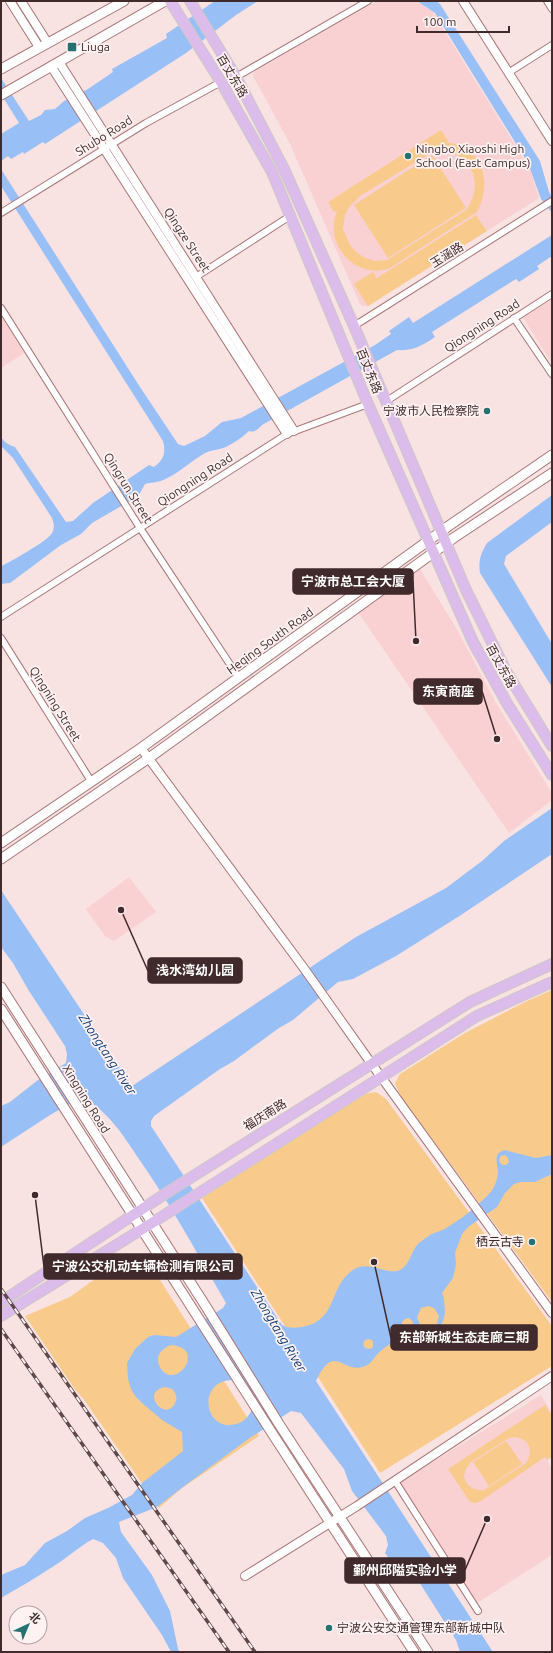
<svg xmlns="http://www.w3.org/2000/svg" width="553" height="1653" viewBox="0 0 553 1653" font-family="Ubuntu,'Noto Sans SC',sans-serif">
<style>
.built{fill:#f9d1d2}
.park{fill:#f8cb8c;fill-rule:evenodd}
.water{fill:#98c0f6;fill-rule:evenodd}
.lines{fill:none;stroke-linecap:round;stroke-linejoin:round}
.minor-casing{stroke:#a97679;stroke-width:8}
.tertiary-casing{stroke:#a97679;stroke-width:10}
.secondary-casing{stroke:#a97679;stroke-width:11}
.primary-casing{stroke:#cdc8c8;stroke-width:12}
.minor{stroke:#fff;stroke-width:6}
.tertiary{stroke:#fff;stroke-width:8}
.secondary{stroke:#fff;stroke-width:9}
.primary{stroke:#dcbcea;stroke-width:10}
.rail-casing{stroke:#5e484a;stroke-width:3.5}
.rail{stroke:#fef2f3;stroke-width:2;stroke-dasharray:6;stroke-linecap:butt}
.poi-dot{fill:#267171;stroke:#fef2f3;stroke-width:1.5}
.labels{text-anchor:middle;stroke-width:3.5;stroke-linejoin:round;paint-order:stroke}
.poi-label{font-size:12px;fill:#402a2c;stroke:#fef2f3;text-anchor:start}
.street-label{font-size:12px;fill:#402a2c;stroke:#fef2f3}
.water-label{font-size:13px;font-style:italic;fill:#0e3c73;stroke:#fef2f3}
.leader{fill:none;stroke:#402a2c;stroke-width:1.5}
.callout-dot{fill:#402a2c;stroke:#fef2f3;stroke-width:1.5}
.callout{fill:#402a2c;stroke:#402a2c;stroke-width:1.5}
.callout-label{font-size:13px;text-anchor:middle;font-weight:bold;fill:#fff}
</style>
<rect width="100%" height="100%" fill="#f9e2e2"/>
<g class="built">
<polygon points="377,1 416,1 432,11 530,169 539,198 368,306 362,306 359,302 290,144 253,76 254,72"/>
<polygon points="552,299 552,363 523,318"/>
<polygon points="1,316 24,353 1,368"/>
<polygon points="420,569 458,631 496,703 552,793 552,800 509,833 358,612"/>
<polygon points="129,877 156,912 114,941 105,936 86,909"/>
<polygon points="541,1395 552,1413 552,1458 547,1461 552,1468 552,1555 477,1603 399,1483"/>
</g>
<g class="park">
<path d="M441 130 448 141 446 142C483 147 493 183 477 212L390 268C356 281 323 244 337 211L334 212 328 202ZM441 151C474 153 484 185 466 210L387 260 375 261 365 258 355 251 350 245 343 229 345 215 350 206 360 196 429 154Z"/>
<polygon points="432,155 466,208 388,258 354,205"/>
<polygon points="476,215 487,231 368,306 354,284 373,272 377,278"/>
<polygon points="552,990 552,1302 400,1095 395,1083 400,1074 465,1033 525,1002"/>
<polygon points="376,1092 386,1099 552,1326 552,1366 380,1473 202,1198 365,1094"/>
<polygon points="136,1255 146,1258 259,1436 182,1488 159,1508 85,1401 74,1388 25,1316 70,1297 124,1258"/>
<path d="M545 1405 552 1416V1456L547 1460 545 1457 481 1501 476 1503 470 1502 448 1469ZM515 1437C529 1439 534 1450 526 1463L484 1490C473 1491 465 1485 464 1475L466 1469 471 1462 509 1438Z"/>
<polygon points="506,1441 522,1464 489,1486 473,1462"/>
</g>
<g class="water">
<polygon points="215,1 258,1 236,15 186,53 45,144 43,142 24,154 23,152 11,159 8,156 1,161 1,134 19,123 1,94 1,78 29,121 41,115 45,110 55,109 64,101 88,89 113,72 112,69 167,38 166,34"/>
<polygon points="417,1 436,1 440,4 540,161 549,192 552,197 552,213 541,199 528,163 435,13"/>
<path d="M1 169 140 387 178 444 184 446 205 436 222 422 241 418 375 345 391 334 389 331 409 317 413 323 552 235V256L537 266 539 269 519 282 516 279 432 332 435 337C422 346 412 351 397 350L262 425C258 429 255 433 249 431 243 437 230 446 223 448 217 450 211 450 205 453 191 461 178 474 163 480 157 483 151 482 145 484L140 493 130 501 92 523 81 534 61 545 10 583 1 584V566C9 563 49 540 52 533 55 527 54 524 52 518L13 458 1 446V437C5 443 9 445 15 447L66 522 73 521 93 503 149 465 154 467C164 460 166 452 163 441L1 186Z"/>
<path d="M552 495V522L506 556 504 564 552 644V687L480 573C478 561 481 553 487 543Z"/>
<path d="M552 808V854L461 915 396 956 353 979 338 982 293 1020 279 1028 234 1061 220 1069 154 1116 151 1121V1126L282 1325C289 1329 298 1328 306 1326 335 1319 330 1291 348 1274 365 1257 382 1274 397 1271 410 1268 410 1251 419 1243 423 1240 429 1235 434 1233 439 1231 444 1230 448 1227 461 1219 475 1208 486 1197 493 1191 497 1182 498 1173 498 1163 492 1155 504 1150L536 1158 552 1155V1174L535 1182H521L514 1184 505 1193 497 1207 468 1227 462 1234 455 1253 456 1264 453 1278 442 1293C445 1299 444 1304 445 1311 445 1320 439 1332 429 1334 423 1335 417 1334 411 1336 402 1338 390 1343 383 1349 375 1354 372 1365 363 1367 342 1373 334 1342 316 1381L493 1652H460L456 1640 407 1563 401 1559 392 1563 385 1553 388 1545 386 1536 352 1491 344 1469 301 1413 291 1411 247 1440 183 1487 157 1507 119 1522 121 1532 152 1575 170 1611 178 1649 180 1652H171L162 1635 123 1578 116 1558 103 1543 93 1539C80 1546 69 1556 57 1564 39 1576 20 1587 1 1598V1575L25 1565 45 1543 67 1531 85 1518 108 1508 132 1495 142 1483 183 1451 182 1432 162 1420 142 1403 135 1396 131 1389 128 1379 127 1363 135 1349 148 1337 154 1335 176 1337 223 1308 226 1303C198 1255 171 1205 139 1159 123 1135 108 1111 82 1097L50 1115 1 1147V1106L10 1102 38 1080 66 1063 67 1054 65 1046 29 991 13 963 1 947V890L132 1086 356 937 446 888 482 861 504 841ZM505 1155 508 1158 509 1162 506 1165H503L500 1163 499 1160 501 1156ZM428 1306 434 1308 439 1316 437 1324 429 1328 420 1325 417 1317 421 1308ZM409 1318 413 1322 412 1326 409 1329H405L402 1326V1322L405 1319ZM369 1339 373 1341V1347L370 1349 365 1348 363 1344 365 1340ZM172 1345C209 1349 172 1395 159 1365 155 1355 163 1347 172 1345ZM233 1380 253 1407C250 1415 245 1422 236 1424 204 1433 196 1380 233 1380ZM165 1387 172 1389C176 1393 178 1398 175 1403 166 1423 139 1392 165 1387Z"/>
</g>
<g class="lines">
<g class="minor-casing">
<g id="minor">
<polyline points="547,1 552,9"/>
<polyline points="508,73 552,45"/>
<polyline points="236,77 368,1"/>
<polyline points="1,213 146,123 221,82"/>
<polyline points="196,277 290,216"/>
<polyline points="1,308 140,528 239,678"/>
<polyline points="514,318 552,374"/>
<polyline points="354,326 552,201"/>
<polyline points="385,402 552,294"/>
<polyline points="1,617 287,434 368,404"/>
<polyline points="1,638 91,781"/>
<polyline points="395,1481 478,1611"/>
</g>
</g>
<g class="tertiary-casing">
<g id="tertiary">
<polyline points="10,1 39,47"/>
<polyline points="21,1 47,42"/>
<polyline points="463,1 552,141"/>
<polyline points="59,62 294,431"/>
<polyline points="51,66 287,434"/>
<polyline points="141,748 303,967 371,1063 552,1313"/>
<polyline points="245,1576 357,1506 552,1376"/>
</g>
</g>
<g class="secondary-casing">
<g id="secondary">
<polyline points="1,69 124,1"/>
<polyline points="1,95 165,1"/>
<polyline points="1,843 141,748 450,525 552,455"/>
<polyline points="1,859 149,758 455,537 552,473"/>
<polyline points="1,987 205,1305 279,1424 428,1652"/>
<polyline points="1,1009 270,1430 414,1652"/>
</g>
</g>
<g class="primary-casing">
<g id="primary">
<polyline points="170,1 221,82 272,172 368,404 473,642 508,705 552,775"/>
<polyline points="190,1 236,77 284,169 354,326 466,590 507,673 552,746"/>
<polyline points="1,1302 168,1192 470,1002 552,964"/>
<polyline points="1,1316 152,1223 477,1016 552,982"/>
</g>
</g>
<use href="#minor" class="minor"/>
<use href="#tertiary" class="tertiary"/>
<use href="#secondary" class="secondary"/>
<use href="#primary" class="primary"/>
<g class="rail-casing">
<g id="rail">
<polyline points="1,1289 255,1652"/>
<polyline points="1,1329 229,1652"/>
</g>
</g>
<use href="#rail" class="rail"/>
</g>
<g class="poi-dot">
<rect x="67" y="42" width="10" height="10" rx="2"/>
<circle cx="408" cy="156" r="4"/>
<circle cx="487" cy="411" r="4"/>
<circle cx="532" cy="1242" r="4"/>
<circle cx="329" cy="1628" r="4"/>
</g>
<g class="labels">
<g class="poi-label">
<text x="81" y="51">Liuga</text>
<text x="416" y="153">Ningbo Xiaoshi High<tspan x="416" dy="14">School (East Campus)</tspan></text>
<text x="479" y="415" text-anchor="end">宁波市人民检察院</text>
<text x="524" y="1246" text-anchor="end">栖云古寺</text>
<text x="337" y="1632">宁波公安交通管理东部新城中队</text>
</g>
<g class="street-label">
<text transform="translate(232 76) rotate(59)" y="4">百丈东路</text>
<text transform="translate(104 136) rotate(-32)" y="4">Shubo Road</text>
<text transform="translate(187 240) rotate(57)" y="4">Qingze Street</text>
<text transform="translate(447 255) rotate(-32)" y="4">玉涵路</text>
<text transform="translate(482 326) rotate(-33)" y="4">Qiongning Road</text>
<text transform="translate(369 371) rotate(68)" y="4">百丈东路</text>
<text transform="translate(195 480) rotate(-33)" y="4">Qiongning Road</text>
<text transform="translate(128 488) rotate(58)" y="4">Qingrun Street</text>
<text transform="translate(270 641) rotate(-36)" y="4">Heqing South Road</text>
<text transform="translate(501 666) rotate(61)" y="4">百丈东路</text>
<text transform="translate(55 704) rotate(58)" y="4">Qingning Street</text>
<text transform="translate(86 1099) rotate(58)" y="4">Xingning Road</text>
<text transform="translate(265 1115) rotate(-32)" y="4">福庆南路</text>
</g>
<g class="water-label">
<text transform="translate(108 1054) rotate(57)" y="5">Zhongtang River</text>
<text transform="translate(279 1330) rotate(59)" y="5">Zhongtang River</text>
</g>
</g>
<path class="leader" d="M416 641L413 581M497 739L482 691M121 910L148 971M35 1195L44 1267M374 1262L391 1338M487 1519L465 1570"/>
<g class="callout-dot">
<circle cx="416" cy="641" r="4"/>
<circle cx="497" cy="739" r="4"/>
<circle cx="121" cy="910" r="4"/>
<circle cx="35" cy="1195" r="4"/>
<circle cx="374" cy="1262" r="4"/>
<circle cx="487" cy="1519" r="4"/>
</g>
<g class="callout">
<rect x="293" y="569" width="120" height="25" rx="4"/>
<rect x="414" y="679" width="68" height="25" rx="4"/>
<rect x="148" y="958" width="94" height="25" rx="4"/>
<rect x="44" y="1254" width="198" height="25" rx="4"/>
<rect x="391" y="1325" width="146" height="25" rx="4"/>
<rect x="345" y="1558" width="120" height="25" rx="4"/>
</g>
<g class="callout-label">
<text x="353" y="586">宁波市总工会大厦</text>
<text x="448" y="696">东寅商座</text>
<text x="195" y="975">浅水湾幼儿园</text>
<text x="143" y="1271">宁波公交机动车辆检测有限公司</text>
<text x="464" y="1342">东部新城生态走廊三期</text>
<text x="405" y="1575">鄞州邱隘实验小学</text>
</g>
<rect width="553" height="1653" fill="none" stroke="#402a2c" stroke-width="4"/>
<g transform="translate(28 1625) rotate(44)"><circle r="19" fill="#fef2f3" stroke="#b2a2a3"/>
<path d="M0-3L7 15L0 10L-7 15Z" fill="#267171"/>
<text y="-6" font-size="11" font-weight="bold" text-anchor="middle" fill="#402a2c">北</text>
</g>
<path d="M417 26v6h92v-6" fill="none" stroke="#402a2c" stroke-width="2"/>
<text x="423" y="26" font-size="12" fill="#402a2c" stroke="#fef2f3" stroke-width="3" paint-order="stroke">100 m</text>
</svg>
